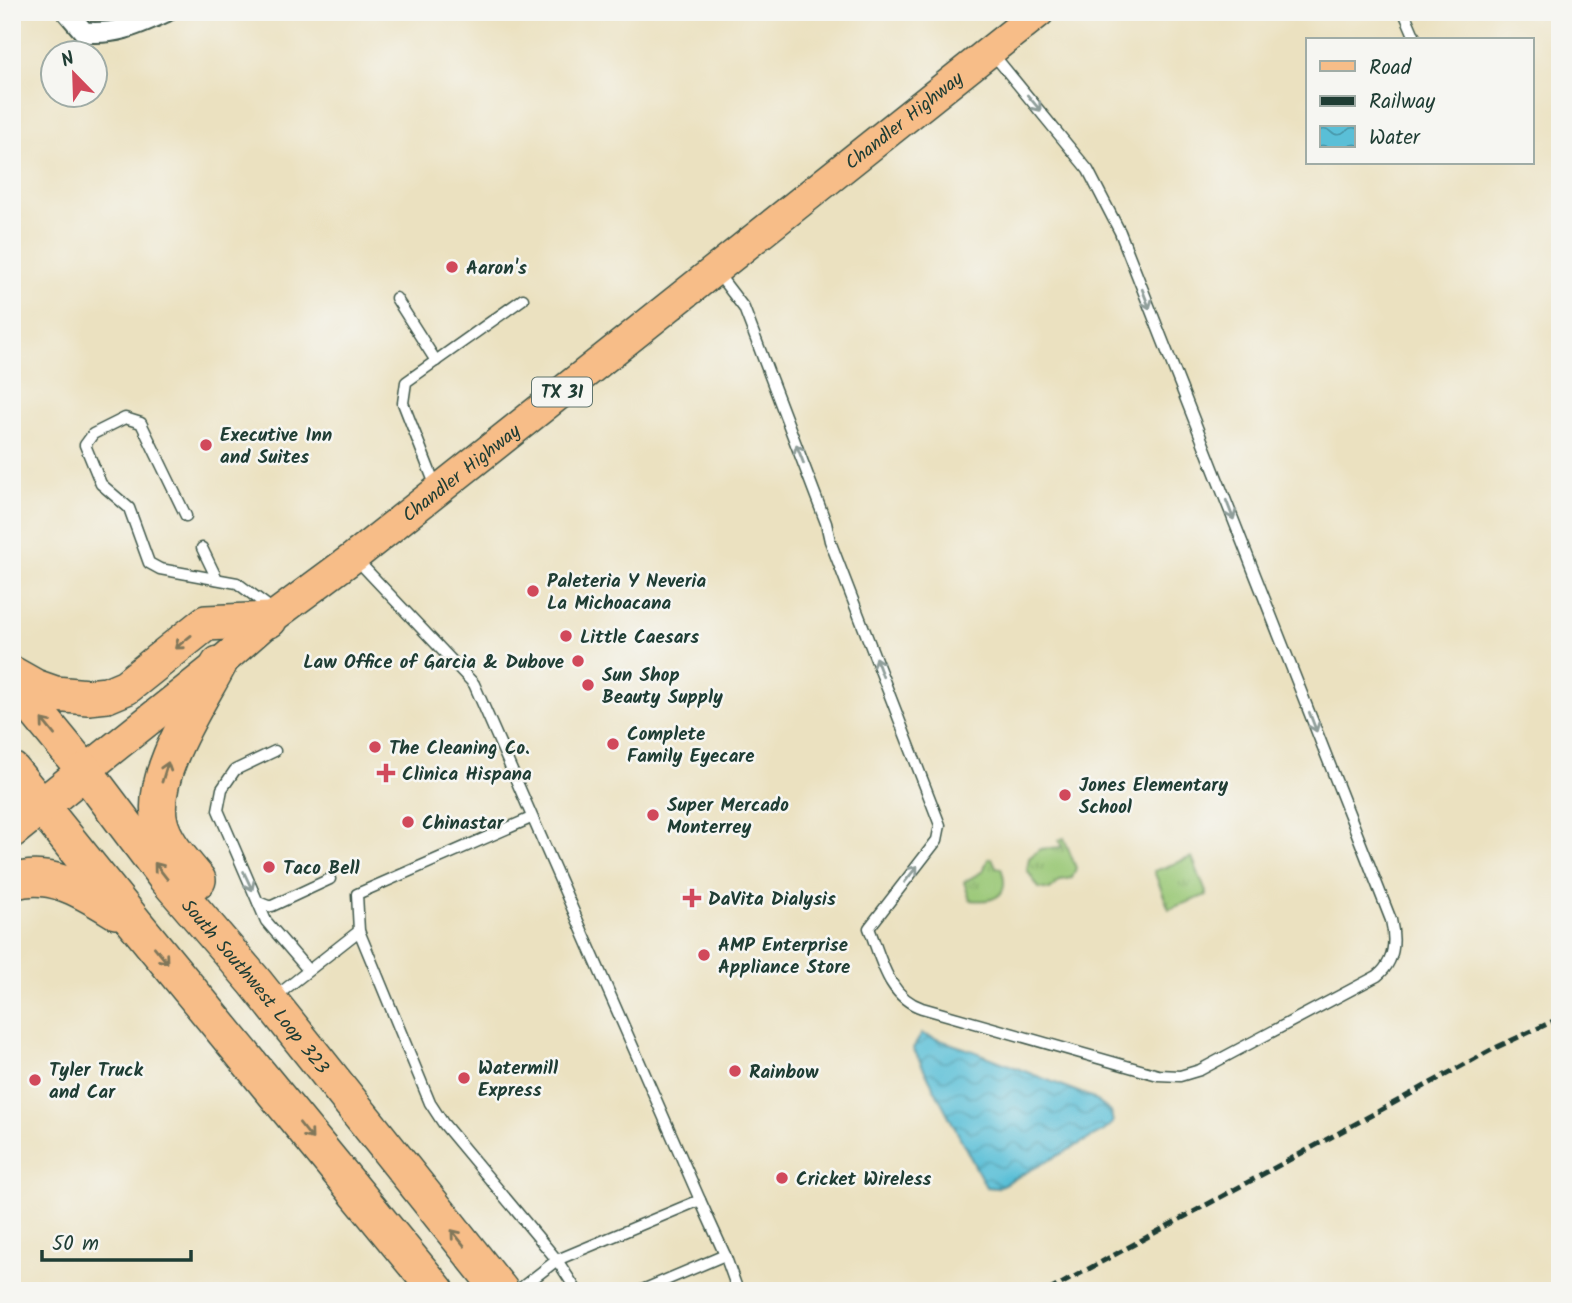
<svg xmlns="http://www.w3.org/2000/svg" width="1572" height="1303" viewBox="0 0 1572 1303" font-family="Kalam,sans-serif">
<style>
.park{fill:url(#park-tufts);stroke:#5c8254;stroke-width:2}
.water{fill:url(#water-waves);stroke:#3c7e86;stroke-width:2}
.lines{fill:none;stroke-linecap:round;stroke-linejoin:round}
.lane-casing{stroke:#3e5649;stroke-width:13}
.street-casing{stroke:#3e5649;stroke-width:23}
.primary-casing{stroke:#3e5649;stroke-width:33}
.highway-casing{stroke:#3e5649;stroke-width:38}
.lane{stroke:#fff;stroke-width:10}
.street{stroke:#fff;stroke-width:19}
.primary{stroke:#f7bd88;stroke-width:30}
.highway{stroke:#f7bd88;stroke-width:35}
.rail{stroke:#1f3d34;stroke-width:5;stroke-dasharray:10 5;stroke-linecap:butt}
.oneway{stroke:#8f9e9a}
.oneway2{stroke:#80775a}
.poi-dot{fill:#d1495b;stroke:#f6f6f2;stroke-width:2.5}
.labels{text-anchor:middle;stroke-width:5;stroke-linejoin:round;paint-order:stroke}
.shield{fill:#f6f6f2;stroke:#60746d;stroke-width:2}
.shield-label{font-size:18px;font-weight:bold;fill:#1f3d34}
.street-label{font-size:19px;fill:#1f3d34;stroke:#f6f6f2}
.poi-label{font-size:19px;font-weight:bold;fill:#1f3d34;stroke:#f6f6f2;text-anchor:start}
</style>
<defs>
<pattern id="park-tufts" width="24" height="20" patternUnits="userSpaceOnUse" patternTransform="scale(1.75)"><rect width="24" height="20" fill="#99c775"/><path d="M3 7l-1-3M5 7V3M7 7l1-3M15 17l-1-3M17 17v-4M19 17l1-3" fill="none" stroke="#7ca361"/></pattern>
<pattern id="water-waves" width="16" height="10" patternUnits="userSpaceOnUse" patternTransform="scale(1.75)"><rect width="16" height="10" fill="#5abfd7"/><path d="M0 5q4-4 8 0t8 0" fill="none" stroke="#4a9caf"/></pattern>
</defs>
<rect width="100%" height="100%" fill="#f6f6f2"/>
<filter id="ink" filterUnits="userSpaceOnUse"><feTurbulence type="fractalNoise" baseFrequency=".0143" numOctaves="2"/><feDisplacementMap in="SourceGraphic" scale="14" xChannelSelector="R" yChannelSelector="G"/><feConvolveMatrix kernelMatrix="1 2 1 2 8 2 1 2 1" color-interpolation-filters="sRGB"/></filter>
<filter id="wash" filterUnits="userSpaceOnUse"><feTurbulence type="fractalNoise" baseFrequency=".00686" numOctaves="4" result="noise"/><feDisplacementMap in="SourceGraphic" scale="28" xChannelSelector="R" yChannelSelector="G"/><feGaussianBlur stdDeviation="1.57" result="paint"/><feColorMatrix in="noise" values="0 0 0 0 0 0 0 0 0 0 0 0 0 0 0 0 0 1.4 0 .05"/><feComposite in="paint" operator="in"/></filter>
<g filter="url(#wash)">
<rect width="100%" height="100%" fill="#ebe1c0"/>
<g class="park">
<polygon points="1064,838 1076,868 1072,878 1061,880 1050,890 1039,888 1027,870 1029,858 1040,849 1062,847 1059,840"/>
<polygon points="1192,857 1207,895 1169,909 1154,871"/>
<path d="M992 858 996 867 1001 868C1011 895 996 903 970 900L964 882 983 871 988 859Z"/>
</g>
<polygon class="water" points="922,1034 976,1052 1091,1097 1111,1112 1113,1123 1104,1131 1008,1182 996,1188 986,1187 913,1048"/>
</g>
<g filter="url(#ink)">
<g class="lines">
<g class="lane-casing">
<g id="lane">
<polyline points="1404,12 1416,40"/>
<path d="M718 274 744 308 826 523 830 541 940 825 937 840 869 928C881 958 888 997 922 1008L1158 1075 1180 1076 1200 1070 1377 976C1395 962 1396 941 1391 920L1120 232 1088 170 993 54"/>
<polyline points="396,298 436,361"/>
<polyline points="436,487 403,403 406,382 523,299"/>
<polyline points="186,516 141,423 125,418 93,434 85,445 101,484 129,508 149,563 160,569 237,583 272,609"/>
<polyline points="202,548 217,579"/>
<polyline points="356,559 474,684 700,1200 557,1260 517,1291"/>
<polyline points="275,751 235,770 222,789 218,810 266,921 308,970"/>
<polyline points="531,818 357,894 359,931 430,1103 443,1123 557,1260 577,1291"/>
<polyline points="258,902 268,906 272,906 330,879"/>
<polyline points="275,997 359,931"/>
<polyline points="725,1255 738,1291"/>
<polyline points="640,1291 725,1255 700,1200"/>
</g>
</g>
<g class="street-casing">
<path id="street" d="M67 12 84 32C117 35 137 25 166 12"/>
</g>
<g class="primary-casing">
<g id="primary">
<path id="s1" d="M85 771 219 664 269 620 354 557 543 407 1039 12"/>
</g>
</g>
<g class="highway-casing">
<g id="highway">
<polyline points="12,674 35,687 55,694 88,697 107,695 126,687 206,623 269,620"/>
<path id="s2" d="M12 682 85 771 165 877 255 982 501 1291"/>
<polyline points="12,770 135,923 437,1291"/>
<polyline points="12,830 85,771"/>
<path d="M198 880C184 862 165 844 160 822 149 775 198 704 219 664"/>
<path d="M12 882C51 869 85 892 116 911"/>
</g>
</g>
<use href="#lane" class="lane"/>
<use href="#street" class="street"/>
<use href="#primary" class="primary"/>
<use href="#highway" class="highway"/>
<polyline class="rail" points="1048,1291 1493,1049 1560,1018"/>
</g>
<defs><path id="oneway-shaft" d="M-6 0H5M1.5-3L5.5 0L1.5 3" fill="none" stroke-width="1.6" stroke-linecap="round" stroke-linejoin="round" transform="scale(1.75)"/></defs>
<g class="oneway">
<use href="#oneway-shaft" transform="translate(1034 103) rotate(50)"/>
<use href="#oneway-shaft" transform="translate(1146 299) rotate(69)"/>
<use href="#oneway-shaft" transform="translate(800 454) rotate(-111)"/>
<use href="#oneway-shaft" transform="translate(1230 510) rotate(69)"/>
<use href="#oneway-shaft" transform="translate(879 667) rotate(-111)"/>
<use href="#oneway-shaft" transform="translate(1313 722) rotate(69)"/>
<use href="#oneway-shaft" transform="translate(911 874) rotate(-52)"/>
<use href="#oneway-shaft" transform="translate(248 881) rotate(65)"/>
</g>
<g class="oneway2">
<use href="#oneway-shaft" transform="translate(183 642) rotate(141)"/>
<use href="#oneway-shaft" transform="translate(48 727) rotate(-129)"/>
<use href="#oneway-shaft" transform="translate(165 772) rotate(-73)"/>
<use href="#oneway-shaft" transform="translate(161 871) rotate(-128)"/>
<use href="#oneway-shaft" transform="translate(161 955) rotate(51)"/>
<use href="#oneway-shaft" transform="translate(306 1131) rotate(51)"/>
<use href="#oneway-shaft" transform="translate(458 1238) rotate(-129)"/>
</g>
</g>
<g class="poi-dot">
<circle cx="452" cy="267" r="7"/>
<circle cx="206" cy="445" r="7"/>
<circle cx="533" cy="591" r="7"/>
<circle cx="566" cy="636" r="7"/>
<circle cx="578" cy="661" r="7"/>
<circle cx="588" cy="685" r="7"/>
<circle cx="613" cy="744" r="7"/>
<circle cx="375" cy="747" r="7"/>
<path d="M382.5 762.5h7v7h7v7h-7v7h-7v-7h-7v-7h7z"/>
<circle cx="1065" cy="795" r="7"/>
<circle cx="653" cy="815" r="7"/>
<circle cx="408" cy="822" r="7"/>
<circle cx="269" cy="867" r="7"/>
<path d="M688.5 887.5h7v7h7v7h-7v7h-7v-7h-7v-7h7z"/>
<circle cx="704" cy="955" r="7"/>
<circle cx="735" cy="1071" r="7"/>
<circle cx="464" cy="1078" r="7"/>
<circle cx="35" cy="1080" r="7"/>
<circle cx="782" cy="1178" r="7"/>
</g>
<g class="labels">
<rect class="shield" x="532" y="377.5" width="60" height="29" rx="5"/>
<g class="shield-label">
<text x="562" y="398">TX 31</text>
</g>
<g class="street-label">
<text dy="7" stroke="none"><textPath href="#s1" startOffset="1046">Chandler Highway</textPath></text>
<text dy="7" stroke="none"><textPath href="#s1" startOffset="480">Chandler Highway</textPath></text>
<text dy="7" stroke="none"><textPath href="#s2" startOffset="390">South Southwest Loop 323</textPath></text>
</g>
<g class="poi-label">
<text x="466" y="274">Aaron's</text>
<text x="220" y="441">Executive Inn<tspan x="220" dy="22">and Suites</tspan></text>
<text x="547" y="587">Paleteria Y Neveria<tspan x="547" dy="22">La Michoacana</tspan></text>
<text x="580" y="643">Little Caesars</text>
<text x="564" y="668" text-anchor="end">Law Office of Garcia &amp; Dubove</text>
<text x="602" y="681">Sun Shop<tspan x="602" dy="22">Beauty Supply</tspan></text>
<text x="627" y="740">Complete<tspan x="627" dy="22">Family Eyecare</tspan></text>
<text x="389" y="754">The Cleaning Co.</text>
<text x="402" y="780">Clinica Hispana</text>
<text x="1079" y="791">Jones Elementary<tspan x="1079" dy="22">School</tspan></text>
<text x="667" y="811">Super Mercado<tspan x="667" dy="22">Monterrey</tspan></text>
<text x="422" y="829">Chinastar</text>
<text x="283" y="874">Taco Bell</text>
<text x="708" y="905">DaVita Dialysis</text>
<text x="718" y="951">AMP Enterprise<tspan x="718" dy="22">Appliance Store</tspan></text>
<text x="478" y="1074">Watermill<tspan x="478" dy="22">Express</tspan></text>
<text x="49" y="1076">Tyler Truck<tspan x="49" dy="22">and Car</tspan></text>
<text x="749" y="1078">Rainbow</text>
<text x="796" y="1185">Cricket Wireless</text>
</g>
</g>
<rect width="1572" height="1303" fill="none" stroke="#f6f6f2" stroke-width="42"/>
<rect x="1306" y="38" width="228" height="126" fill="#f6f6f2" stroke="#a0aca6" stroke-width="2"/>
<rect x="1320" y="61" width="35" height="10" fill="#f7bd88" stroke="#a0aca6" stroke-width="2"/>
<text x="1369" y="74" font-size="21" fill="#1f3d34">Road</text>
<rect x="1320" y="96" width="35" height="10" fill="#1f3d34" stroke="#a0aca6" stroke-width="2"/>
<text x="1369" y="108" font-size="21" fill="#1f3d34">Railway</text>
<rect x="1320" y="126" width="35" height="21" fill="url(#water-waves)" stroke="#a0aca6" stroke-width="2"/>
<text x="1369" y="144" font-size="21" fill="#1f3d34">Water</text>
<g transform="translate(74 74) rotate(337)"><circle r="33" fill="#f6f6f2" stroke="#a0aca6" stroke-width="2"/>
<path d="M0-5L12 26L0 18L-12 26Z" fill="#d1495b"/>
<text y="-10" font-size="19" font-weight="bold" text-anchor="middle" fill="#1f3d34">N</text>
</g>
<path d="M42 1250v10h149v-10" fill="none" stroke="#1f3d34" stroke-width="3.5"/>
<text x="52" y="1250" font-size="21" fill="#1f3d34" stroke="#f6f6f2" stroke-width="5" paint-order="stroke">50 m</text>
</svg>
